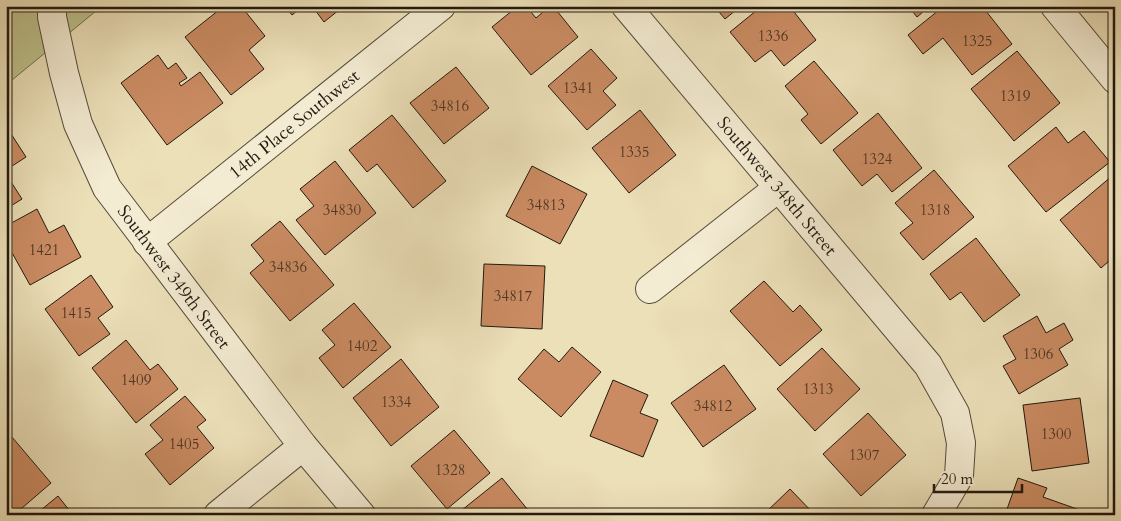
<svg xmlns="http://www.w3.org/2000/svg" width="1121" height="521" viewBox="0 0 1121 521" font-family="Cardo,serif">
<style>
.green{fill:#bdc18c;stroke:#706d4e}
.building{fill:#ca8b62;stroke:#22190f}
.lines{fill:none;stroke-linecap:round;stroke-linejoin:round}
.minor-casing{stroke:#544b3a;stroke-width:30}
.minor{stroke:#f3ebd2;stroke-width:28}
.labels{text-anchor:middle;stroke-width:4;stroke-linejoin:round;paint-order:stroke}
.number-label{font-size:15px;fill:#4c3624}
.street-label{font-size:18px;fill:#22190f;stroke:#f3ebd2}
</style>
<rect width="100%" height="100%" fill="#ece0b9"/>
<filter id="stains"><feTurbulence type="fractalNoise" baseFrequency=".004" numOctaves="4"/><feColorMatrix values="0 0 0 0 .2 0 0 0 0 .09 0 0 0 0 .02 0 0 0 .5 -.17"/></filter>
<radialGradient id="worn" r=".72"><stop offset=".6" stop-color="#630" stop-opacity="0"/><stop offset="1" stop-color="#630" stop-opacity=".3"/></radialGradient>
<polygon class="green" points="6,6 102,6 6,85"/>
<g class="building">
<polygon points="224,6 241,6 265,36 249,50 264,69 231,95 185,37"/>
<polygon points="285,6 303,6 292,15"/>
<polygon points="312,6 344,6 324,22"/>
<polygon points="518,6 526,6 536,18 550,6 553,6 578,37 531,75 492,27"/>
<polygon points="714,6 741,6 725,19"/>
<polygon points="762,6 794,6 791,8 816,40 784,66 771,50 755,62 730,32"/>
<polygon points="908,6 930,6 917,17"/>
<polygon points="944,6 982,6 1012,44 972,75 943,38 923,54 908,35"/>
<polygon points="591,49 617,78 603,91 616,105 587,130 548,86"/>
<polygon points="1017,51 1060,103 1014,141 971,89"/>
<polygon points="158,55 168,69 176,63 187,78 179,83 181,86 200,72 223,103 167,145 121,83"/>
<polygon points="814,61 858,113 821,144 801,120 808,114 785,86"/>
<polygon points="456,67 489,108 444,144 410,103"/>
<polygon points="640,110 676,155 629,193 592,148"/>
<polygon points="878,113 922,168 892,192 877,174 862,186 833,150"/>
<polygon points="392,115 446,181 413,208 377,164 367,172 349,150"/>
<polygon points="6,126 26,157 6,170"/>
<polygon points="1056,127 1068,143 1084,131 1110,162 1046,212 1008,166"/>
<polygon points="335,161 376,213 325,255 296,220 314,206 300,189"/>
<polygon points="532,166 587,194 560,244 506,216"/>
<polygon points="934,170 974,217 923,260 900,233 913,223 895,203"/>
<polygon points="6,174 22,199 6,209"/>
<polygon points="1112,176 1115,179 1115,256 1101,268 1060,220"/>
<polygon points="37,209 49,233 64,225 81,257 30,285 6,242 6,226"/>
<polygon points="280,221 334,285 290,321 250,273 264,261 251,245"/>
<polygon points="976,238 1020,295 984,322 961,292 950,300 930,274"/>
<polygon points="484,264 545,266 542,329 481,326"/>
<polygon points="91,275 113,307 98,318 110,334 79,356 45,309"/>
<polygon points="764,281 793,312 800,305 822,330 780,366 730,311"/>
<polygon points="354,303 391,347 343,388 319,358 335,345 322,330"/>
<polygon points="1037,316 1046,333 1064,323 1073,340 1059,349 1068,365 1019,394 1003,366 1016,359 1003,336"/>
<polygon points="126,340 150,370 158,364 178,389 136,423 92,368"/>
<polygon points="572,347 601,372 561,417 518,379 544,349 559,362"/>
<polygon points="822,348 860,389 815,431 777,389"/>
<polygon points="401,359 439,407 391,446 353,398"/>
<polygon points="724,365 756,409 703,447 671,403"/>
<polygon points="613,380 648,395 640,413 658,420 643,457 590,436"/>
<polygon points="185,396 206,420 197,427 214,448 170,485 145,454 163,440 150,425"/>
<polygon points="1080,398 1089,463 1032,471 1023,405"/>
<polygon points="868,413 906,455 861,496 823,454"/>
<polygon points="6,430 51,483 14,515 6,515"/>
<polygon points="454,430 490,473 447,509 411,466"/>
<polygon points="502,478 532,515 465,515 462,510"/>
<polygon points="1018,478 1047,488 1043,497 1094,515 1014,515 1006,512"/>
<polygon points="790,489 815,515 763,515"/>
<polygon points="58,496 73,515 35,515"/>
</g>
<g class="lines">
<g class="minor-casing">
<g id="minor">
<polyline points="52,6 52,17 64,73 78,124 107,188 303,446 361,515"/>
<polyline points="626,6 928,365 955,413 961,443 959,476 936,515"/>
<polyline points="1055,6 1115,79"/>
<polyline points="147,242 441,6"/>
<polyline points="650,289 778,188"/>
<polyline points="218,515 303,446"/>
</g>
</g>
<use href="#minor" class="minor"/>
</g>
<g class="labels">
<g class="number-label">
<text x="773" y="41">1336</text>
<text x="977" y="46">1325</text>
<text x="578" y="93">1341</text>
<text x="1015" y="101">1319</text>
<text x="450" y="111">34816</text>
<text x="634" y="157">1335</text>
<text x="877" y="164">1324</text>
<text x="546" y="210">34813</text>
<text x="342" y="215">34830</text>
<text x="935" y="215">1318</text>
<text x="44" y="255">1421</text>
<text x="288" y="272">34836</text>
<text x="513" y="301">34817</text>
<text x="76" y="318">1415</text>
<text x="362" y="351">1402</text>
<text x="1038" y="359">1306</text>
<text x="136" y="385">1409</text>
<text x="818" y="394">1313</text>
<text x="396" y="407">1334</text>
<text x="713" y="411">34812</text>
<text x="1056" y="439">1300</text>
<text x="184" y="449">1405</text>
<text x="864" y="460">1307</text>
<text x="450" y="475">1328</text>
</g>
<g class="street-label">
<text transform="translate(294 124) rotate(-39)" y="6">14th Place Southwest</text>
<text transform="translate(777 186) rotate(50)" y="6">Southwest 348th Street</text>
<text transform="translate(174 277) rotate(53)" y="6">Southwest 349th Street</text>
</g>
</g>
<rect width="1121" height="521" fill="none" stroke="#ece0b9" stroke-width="25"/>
<rect x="8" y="8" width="1106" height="506" fill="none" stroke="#22190f" stroke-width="2.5"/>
<rect x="12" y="12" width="1096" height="496" fill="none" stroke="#22190f"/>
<path d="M934 484v8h88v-8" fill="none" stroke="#22190f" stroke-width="2.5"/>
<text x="941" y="484" font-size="15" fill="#22190f" stroke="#f3ebd2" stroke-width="4" paint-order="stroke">20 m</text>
<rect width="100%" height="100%" filter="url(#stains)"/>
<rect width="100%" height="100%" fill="url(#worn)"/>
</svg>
